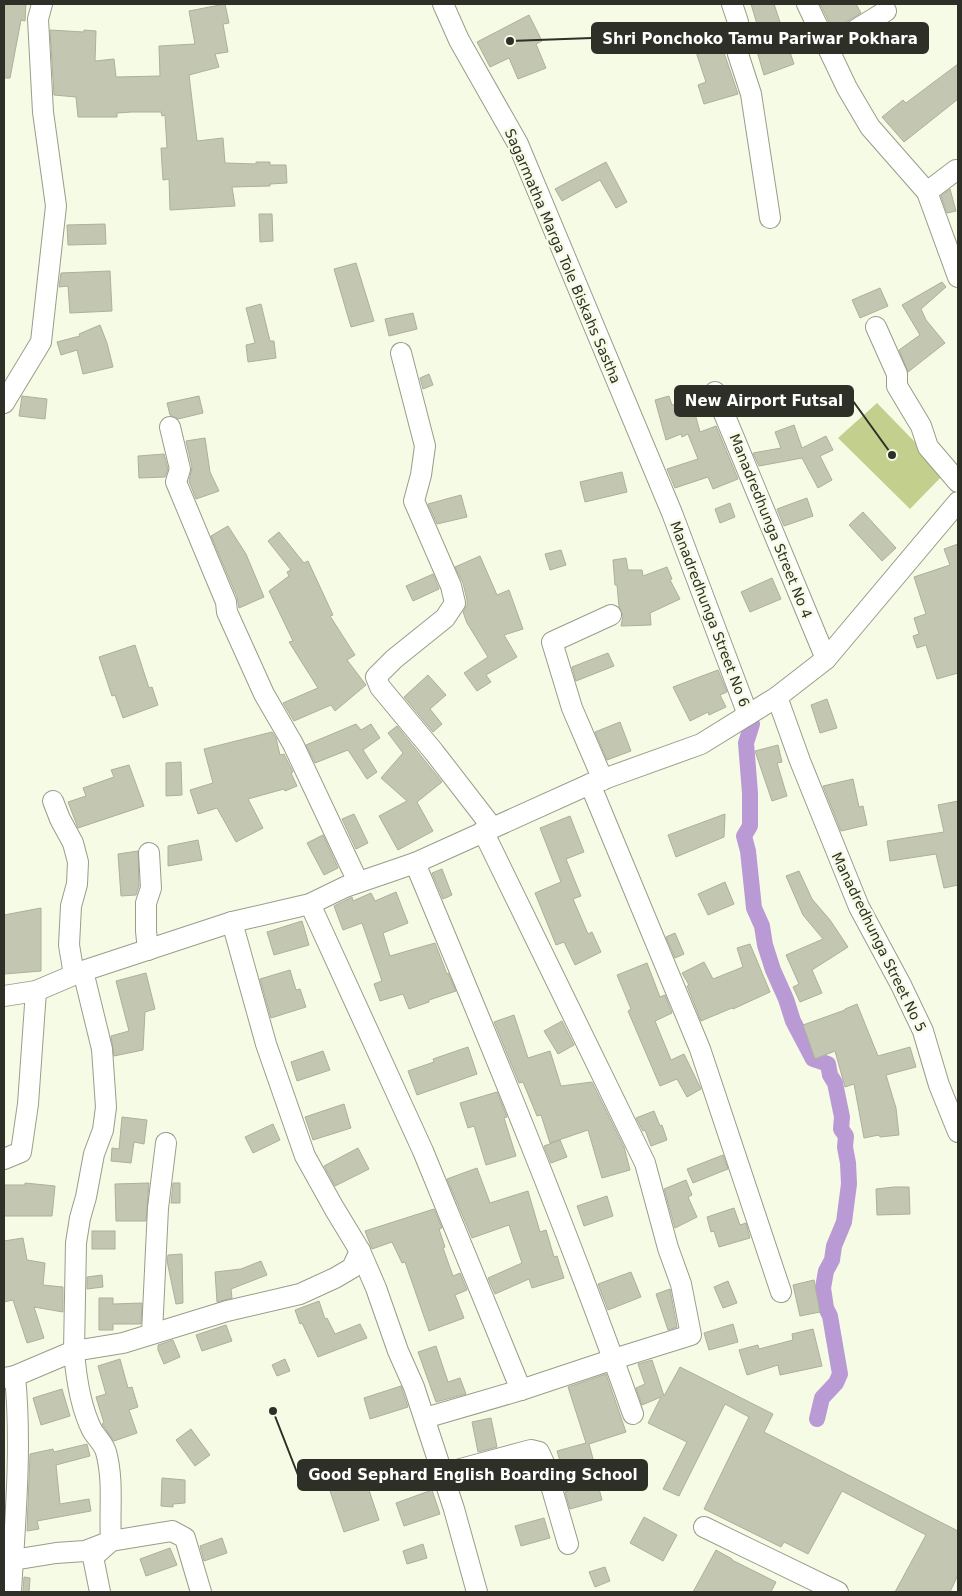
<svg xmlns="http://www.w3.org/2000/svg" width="962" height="1596" viewBox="0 0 962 1596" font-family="'DejaVu Sans',sans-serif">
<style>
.green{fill:#c3d08d}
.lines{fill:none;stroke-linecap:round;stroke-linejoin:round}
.canal{stroke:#b99ad4;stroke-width:16}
.building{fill:#c3c7b2;stroke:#acb09c}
.minor-casing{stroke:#999d89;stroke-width:22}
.minor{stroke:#fff;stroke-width:20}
.labels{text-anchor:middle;stroke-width:5;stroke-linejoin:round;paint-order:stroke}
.street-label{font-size:14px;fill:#2e2f27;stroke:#f6fbe5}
.leader{fill:none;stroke:#2e2f27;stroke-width:2}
.callout-dot{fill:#2e2f27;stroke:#f6fbe5;stroke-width:2}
.callout{fill:#2e2f27;stroke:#2e2f27;stroke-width:2}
.callout-label{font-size:15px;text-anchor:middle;font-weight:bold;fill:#fff}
</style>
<rect width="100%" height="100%" fill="#f6fbe5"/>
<polygon class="green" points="877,403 945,473 910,509 838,438"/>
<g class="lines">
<polyline class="canal" points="754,706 749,710 749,719 752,724 746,743 750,793 750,826 744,836 748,851 754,908 762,926 765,945 773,970 786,999 793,1021 813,1059 828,1064 830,1075 835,1083 842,1117 841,1129 846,1136 845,1147 848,1163 849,1184 844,1222 834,1246 832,1260 826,1271 823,1288 826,1308 830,1316 840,1374 836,1383 822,1398 817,1419"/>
</g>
<g class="building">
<polygon points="4,4 26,4 25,21 21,20 10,78 4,78"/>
<polygon points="225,4 229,23 223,24 228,52 215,54 219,67 189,75 197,141 223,138 225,163 256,164 256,162 270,162 270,165 286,165 287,183 270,184 270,186 232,187 235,206 170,210 169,179 163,180 162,165 161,148 167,148 165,115 162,116 161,112 132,112 117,113 117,117 78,117 76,97 54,95 50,30 84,32 84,30 96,31 95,61 114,59 116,77 160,76 159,46 195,44 189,11"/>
<polygon points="751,4 774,4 794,64 764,75 750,28 750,26 757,24"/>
<polygon points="820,4 856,4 861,13 833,30"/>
<polygon points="529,15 542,41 536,44 546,68 518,79 509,58 490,67 477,42"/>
<polygon points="716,29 738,94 704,104 698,85 706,82 696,52 701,51 696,36"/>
<polygon points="958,64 958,99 904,142 882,117 903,100 906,103"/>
<polygon points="606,162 627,202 616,208 600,180 562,201 555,189"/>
<polygon points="950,189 956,211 947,213 941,196"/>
<polygon points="259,214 272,214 273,241 260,242"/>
<polygon points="105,224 106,244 68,245 67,225"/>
<polygon points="356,263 374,321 351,327 334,269"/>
<polygon points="110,271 112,311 70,313 68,286 59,287 61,273"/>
<polygon points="942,282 946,287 921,309 926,320 945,343 908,372 899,350 920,335 902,305"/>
<polygon points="880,288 888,306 860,318 852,300"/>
<polygon points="261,304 270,341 274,341 276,358 248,362 246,345 255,343 246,308"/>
<polygon points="413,313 417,329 389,336 385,319"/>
<polygon points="100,325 107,343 113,367 83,374 77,350 61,355 57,342 80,336 79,334"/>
<polygon points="429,374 433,385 423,389 420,378"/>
<polygon points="22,396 47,399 45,419 19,416"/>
<polygon points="199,396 203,413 178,419 170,415 167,403"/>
<polygon points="669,396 672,405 691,399 700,432 716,426 738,479 713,489 708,477 675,488 667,469 698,459 688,434 682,437 681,434 666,440 655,400"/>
<polygon points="794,425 802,448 826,436 833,450 820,456 832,480 818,488 802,458 759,466 753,453 781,448 775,432"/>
<polygon points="205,438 210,472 219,491 196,499 189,481 192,467 186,441"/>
<polygon points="164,454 168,469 165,477 139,478 138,456"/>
<polygon points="622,472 627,492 585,502 580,482"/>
<polygon points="461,495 467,517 437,524 428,504"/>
<polygon points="807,498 813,516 784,526 777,509"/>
<polygon points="730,503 735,517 720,523 715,509"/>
<polygon points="863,512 896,548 882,561 849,525"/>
<polygon points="228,526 246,554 264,597 239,608 237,597 211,536"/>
<polygon points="279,532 304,563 308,561 333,615 330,616 355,655 347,660 366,685 335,711 331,705 294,721 283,703 318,688 289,642 293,641 269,591 289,576 287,572 291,570 268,541"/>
<polygon points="958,544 958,673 937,679 926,645 917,648 913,636 919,634 914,618 926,614 914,577 950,565 944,549"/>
<polygon points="561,550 566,565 550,570 545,554"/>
<polygon points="480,556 497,595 509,590 523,629 504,635 517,657 486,675 491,682 477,691 464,673 488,657 467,623 463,612 467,605 467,600 463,583 455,567"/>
<polygon points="626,558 628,570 642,570 643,576 667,567 672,579 670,580 680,599 650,613 651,625 621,626 623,616 619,607 617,585 615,585 613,560"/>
<polygon points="433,574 439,589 413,601 406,586"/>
<polygon points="772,578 781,599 750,612 741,592"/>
<polygon points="135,645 149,688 152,687 158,705 123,718 115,695 112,696 99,657"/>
<polygon points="608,653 614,666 576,681 572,667"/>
<polygon points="718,670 727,692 720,695 726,707 709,715 708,712 690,721 673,687"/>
<polygon points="428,675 446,695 430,709 442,724 433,732 404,697"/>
<polygon points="827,699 837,728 820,733 811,705"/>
<polygon points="620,722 631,751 607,760 595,732"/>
<polygon points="356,724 361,730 371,724 380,738 363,750 377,772 367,779 348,750 315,763 306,745"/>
<polygon points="397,726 442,782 417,802 433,831 398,850 379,816 407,801 381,778 403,753 388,733"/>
<polygon points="272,732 276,738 280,755 284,754 293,772 291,773 297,786 285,791 284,789 248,799 263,828 236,842 217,808 198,814 190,790 213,783 204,749"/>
<polygon points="778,745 782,762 777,763 787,796 772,801 755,751"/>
<polygon points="181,762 182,795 166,796 166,763"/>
<polygon points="129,765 144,806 78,828 68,802 86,796 83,788 114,777 111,770"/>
<polygon points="853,779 859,807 863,806 867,825 841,831 823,786"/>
<polygon points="958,801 958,885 944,888 936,854 890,861 887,841 944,832 938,805"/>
<polygon points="354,814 368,843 356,849 342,819"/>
<polygon points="725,814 724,837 676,857 668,835"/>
<polygon points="570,816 584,852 566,859 581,896 573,899 588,934 592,932 601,952 575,965 564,942 556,945 535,893 561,882 540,828"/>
<polygon points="323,835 338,868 324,875 307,843"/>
<polygon points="198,840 202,860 168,866 168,846"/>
<polygon points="138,851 139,886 136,895 121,896 118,854"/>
<polygon points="442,869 452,895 443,899 432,873"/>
<polygon points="799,871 812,899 830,920 848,947 812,970 822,993 800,1002 793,987 799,984 786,955 823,939 803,915 786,876"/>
<polygon points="725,882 734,904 708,915 698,894"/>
<polygon points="396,892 408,923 383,933 390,956 435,943 447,974 448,973 456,991 429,1000 429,1002 409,1009 403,994 380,1001 374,984 382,981 362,923 343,930 334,906 352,897 353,901 371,893 375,901"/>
<polygon points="41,908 41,971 4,974 4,915"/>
<polygon points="302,921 309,945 274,955 267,932"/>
<polygon points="675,933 684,954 675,958 666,937"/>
<polygon points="750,944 770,992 733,1009 732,1008 701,1021 687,986 689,985 682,973 704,962 713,979 743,967 737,948"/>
<polygon points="647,963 660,997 665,995 672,1013 655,1021 671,1060 684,1054 701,1089 687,1097 677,1079 660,1086 628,1011 631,1009 617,975"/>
<polygon points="290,970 296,990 300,989 306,1007 271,1018 260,979"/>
<polygon points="146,973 155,1009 145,1012 143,1050 114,1056 111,1036 129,1031 116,981"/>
<polygon points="857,1004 878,1056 910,1047 916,1067 886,1075 896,1108 899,1135 880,1137 879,1135 864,1138 854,1084 845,1087 835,1051 815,1059 803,1025 845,1010 845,1009"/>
<polygon points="514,1015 528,1058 550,1051 561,1086 592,1082 624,1147 630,1170 602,1178 588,1130 550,1143 541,1115 537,1116 523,1082 519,1083 494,1022"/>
<polygon points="562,1021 574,1045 558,1054 544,1031"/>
<polygon points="468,1047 477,1074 417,1095 408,1071 434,1062 433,1059"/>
<polygon points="323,1051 330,1070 297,1081 291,1062"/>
<polygon points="497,1092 507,1117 504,1118 516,1156 486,1165 474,1126 468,1128 460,1103"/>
<polygon points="344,1104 351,1128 313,1140 305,1117"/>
<polygon points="654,1111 660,1126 662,1125 667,1140 651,1146 645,1130 643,1131 636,1118"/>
<polygon points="122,1117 147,1120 144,1144 134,1142 131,1163 111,1161 112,1148 119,1149"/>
<polygon points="273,1124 280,1140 253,1153 245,1137"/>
<polygon points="560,1140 567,1157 551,1163 544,1146"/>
<polygon points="358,1148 369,1169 335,1186 324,1166"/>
<polygon points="723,1155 728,1169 693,1183 687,1169"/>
<polygon points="477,1168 490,1203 528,1191 540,1232 546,1230 554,1257 557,1256 564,1278 532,1288 529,1279 495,1294 488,1278 522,1263 509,1225 472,1238 447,1179"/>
<polygon points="686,1180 692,1195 688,1197 697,1217 675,1228 664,1189"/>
<polygon points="25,1183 55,1186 52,1216 4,1216 4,1185 25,1185"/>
<polygon points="149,1183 146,1221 116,1221 115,1184"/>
<polygon points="173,1183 180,1183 180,1203 171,1203"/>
<polygon points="894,1187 909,1187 910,1214 877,1215 876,1189"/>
<polygon points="607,1196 613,1216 584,1226 577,1206"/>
<polygon points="734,1208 740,1225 746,1223 750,1238 719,1247 714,1231 711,1232 707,1217"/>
<polygon points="434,1209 442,1228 439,1229 445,1247 443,1248 453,1276 460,1273 467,1290 455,1295 464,1318 429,1331 405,1262 402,1263 392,1242 372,1249 365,1231"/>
<rect x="92" y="1231" width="23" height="18"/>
<polygon points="23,1238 27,1260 45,1263 43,1285 63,1287 63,1312 34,1307 44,1338 27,1343 13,1300 4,1302 4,1241"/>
<polygon points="182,1254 183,1303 176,1304 167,1261 168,1255"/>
<polygon points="261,1261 267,1275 231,1289 232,1298 217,1302 215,1272 241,1269"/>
<polygon points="631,1272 641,1297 608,1310 598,1284"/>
<polygon points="102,1275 103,1287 87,1289 87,1277"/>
<polygon points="814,1280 820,1312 800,1316 793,1285"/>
<polygon points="728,1281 737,1303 723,1308 714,1287"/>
<polygon points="670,1289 677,1327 668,1330 656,1294"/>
<polygon points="99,1298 113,1298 113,1304 142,1303 141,1324 113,1324 113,1330 99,1330"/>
<polygon points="319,1301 325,1319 327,1318 335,1334 360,1324 367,1338 318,1357 302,1323 300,1324 295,1310"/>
<polygon points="733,1324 738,1342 709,1350 704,1333"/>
<polygon points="226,1325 232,1341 202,1351 196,1335"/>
<polygon points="813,1329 822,1366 780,1375 778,1365 747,1375 739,1350 758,1345 759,1349 793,1340 792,1334"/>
<polygon points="173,1340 180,1357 164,1364 158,1350 158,1345"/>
<polygon points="436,1346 448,1382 460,1378 466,1394 436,1402 418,1352"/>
<polygon points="120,1359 128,1388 132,1387 138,1407 129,1410 137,1433 114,1441 102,1424 104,1423 96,1397 106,1394 98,1366"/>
<polygon points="285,1359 290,1371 277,1376 272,1365"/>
<polygon points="652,1360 664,1396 680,1367 773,1414 764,1432 958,1531 958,1575 950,1592 895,1592 926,1535 842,1491 808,1554 784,1542 781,1547 704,1509 749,1417 725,1404 679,1496 663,1489 687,1442 648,1423 661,1397 642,1405 636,1388 645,1384 638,1364"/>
<polygon points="606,1374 626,1432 589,1444 599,1481 597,1481 602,1500 570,1509 565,1492 569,1491 557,1451 586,1443 568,1387"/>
<polygon points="401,1386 408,1407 370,1419 364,1398"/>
<polygon points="62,1389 70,1416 41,1425 33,1398"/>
<polygon points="491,1418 497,1447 478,1452 472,1422"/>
<polygon points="191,1429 210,1455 195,1466 176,1440"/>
<polygon points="87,1444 90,1456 56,1465 60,1504 89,1499 91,1511 37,1521 39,1529 27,1531 30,1454 53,1449 54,1452"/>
<polygon points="355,1476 361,1489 368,1487 379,1520 344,1532 329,1488"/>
<polygon points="162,1478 185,1480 185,1503 173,1504 173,1507 161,1506"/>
<polygon points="432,1490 440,1514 404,1526 396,1503"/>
<polygon points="644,1517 677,1535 663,1561 630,1543"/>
<polygon points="544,1518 550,1538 521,1546 515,1526"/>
<polygon points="222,1538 227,1553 204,1561 200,1546"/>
<polygon points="423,1544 427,1558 407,1564 403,1551"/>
<polygon points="170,1548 177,1565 146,1576 140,1559"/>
<polygon points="716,1550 732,1559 732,1560 776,1582 771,1592 693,1592"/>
<polygon points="605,1567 610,1581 595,1587 589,1572"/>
<polygon points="24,1577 30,1578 29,1592 23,1592"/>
</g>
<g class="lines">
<g class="minor-casing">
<g id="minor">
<polyline points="443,4 459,40 518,144 672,513 748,715"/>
<polyline points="732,4 738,22 738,54 751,94 770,218"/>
<polyline points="807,4 847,88 870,127 927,192 958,277"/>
<polyline points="828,47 886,11"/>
<polyline points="927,192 956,170"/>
<polyline points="876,327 897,374 897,386 921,426 928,447 958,482"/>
<polyline points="401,353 425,446 421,475 414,501 451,586 455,603 445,618 394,659 376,677 380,687 434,752 492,827"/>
<polyline points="715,392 826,659"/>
<polyline points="4,403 41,342 56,206 43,112 38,19 42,4"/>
<polyline points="170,427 180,469 176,482 226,602 227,612 264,694 293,744 358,882"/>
<polyline points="777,697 800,761 859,907 901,985 923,1031 939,1085 958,1132"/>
<polyline points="603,780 572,708 552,642 611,615"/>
<polyline points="590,784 700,1049 781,1292"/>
<polyline points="53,801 60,819 73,843 78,862 77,884 71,906 69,945 74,975"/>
<polyline points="483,831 645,1163 668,1248 681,1284 691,1335 614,1359 521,1390"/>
<path d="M415 863C491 1045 567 1228 633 1414"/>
<polyline points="310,904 423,1151 521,1390 425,1418"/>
<polyline points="232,922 266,1044 305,1156 334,1208 360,1251 376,1288 398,1351 414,1387 454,1509 477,1592"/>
<polyline points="148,950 146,931 146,903 151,888 149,853"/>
<polyline points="83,971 102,1049 106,1107 103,1130 94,1154 86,1197 80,1218 76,1243 74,1351 123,1343 227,1311 300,1294 335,1278 352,1268 360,1251"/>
<polyline points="4,996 36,991 83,971 232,922 310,904 345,887 415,863 590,784 701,744 777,697 826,659 958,502"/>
<polyline points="4,1159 21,1152 28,1104 36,991"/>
<polyline points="152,1333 158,1208 166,1143"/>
<path d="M15 1376 74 1351C76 1377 80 1406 92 1430 96 1437 104 1444 106 1452 114 1481 109 1511 111 1541L172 1531 185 1538 201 1592"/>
<path d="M4 1378 15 1376C22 1448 15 1521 11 1592"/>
<polyline points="442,1474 531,1450 539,1452 545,1465 568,1544"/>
<polyline points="704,1527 838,1592"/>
<polyline points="13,1560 56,1553 85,1551 111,1541 93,1557 100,1592"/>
</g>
</g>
<use href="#minor" class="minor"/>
</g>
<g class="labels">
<g class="street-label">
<text transform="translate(563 256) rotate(67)" y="5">Sagarmatha Marga Tole Biskahs Sastha</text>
<text transform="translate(771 526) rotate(68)" y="5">Manadredhunga Street No 4</text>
<text transform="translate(710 614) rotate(69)" y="5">Manadredhunga Street No 6</text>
<text transform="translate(879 942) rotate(64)" y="5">Manadredhunga Street No 5</text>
</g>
</g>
<path class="leader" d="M510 41L592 38M892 455L853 401M273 1411L298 1475"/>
<g class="callout-dot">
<circle cx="510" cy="41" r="5"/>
<circle cx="892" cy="455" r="5"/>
<circle cx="273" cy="1411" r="5"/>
</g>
<g class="callout">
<rect x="592" y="23" width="336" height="30" rx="5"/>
<rect x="675" y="386" width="178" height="30" rx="5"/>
<rect x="298" y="1460" width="349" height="30" rx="5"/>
</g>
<g class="callout-label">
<text x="760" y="44">Shri Ponchoko Tamu Pariwar Pokhara</text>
<text x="764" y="406">New Airport Futsal</text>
<text x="473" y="1480">Good Sephard English Boarding School</text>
</g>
<rect width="962" height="1596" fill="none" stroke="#2e2f27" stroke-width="10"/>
</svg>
